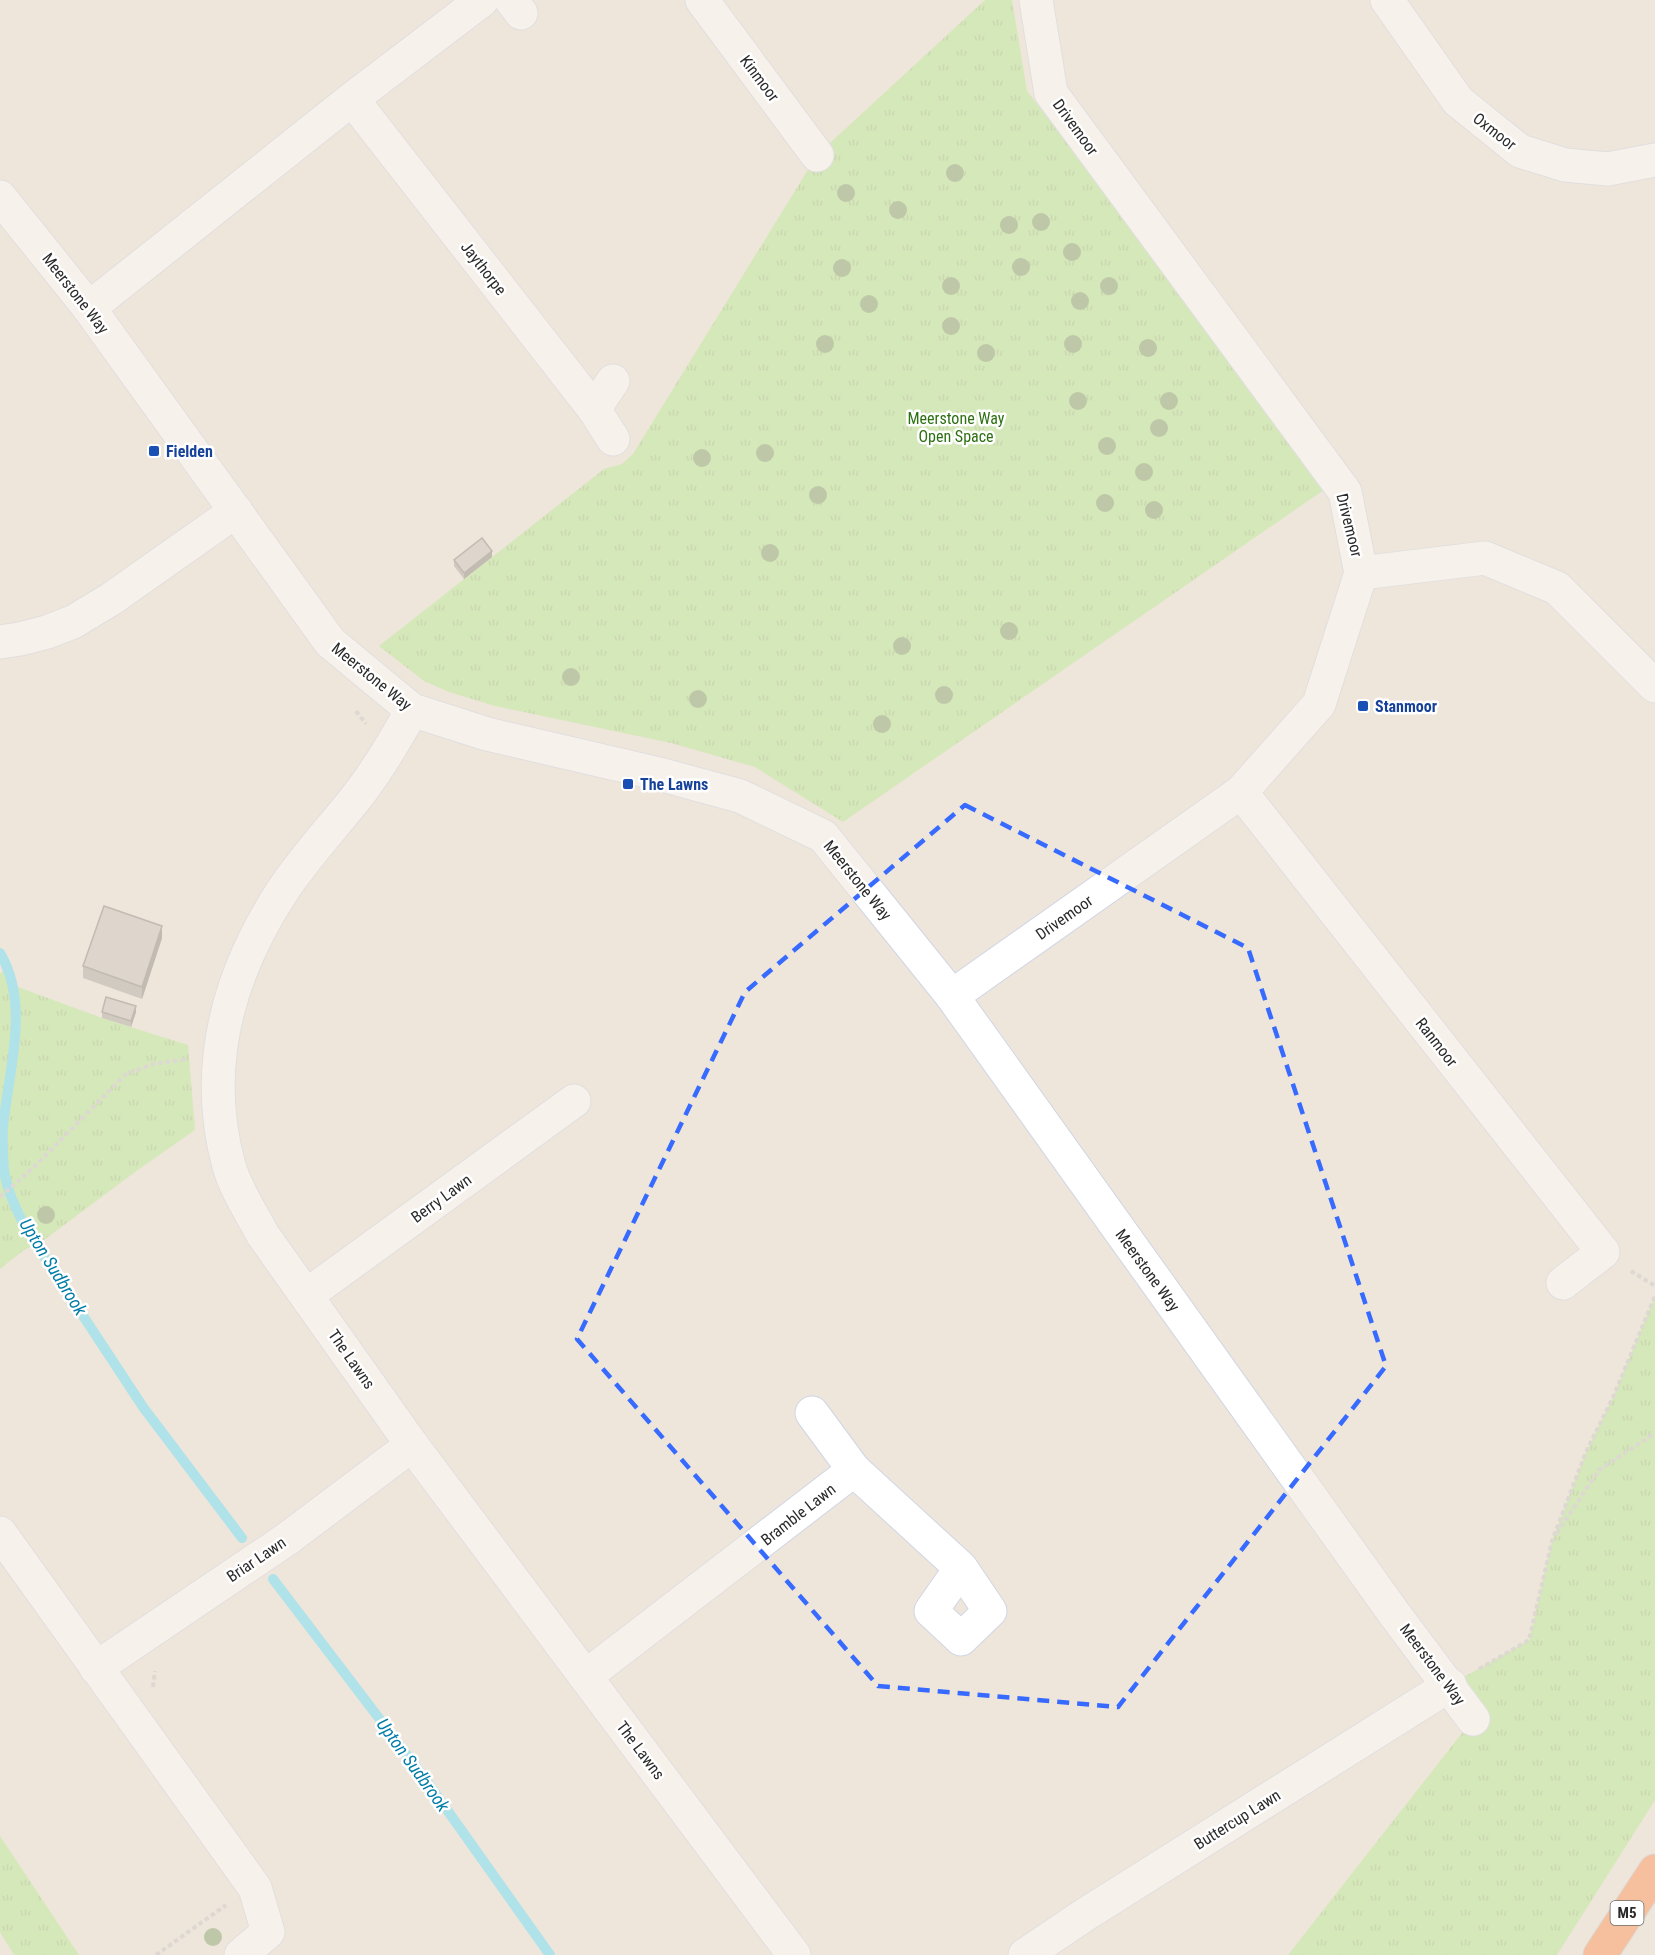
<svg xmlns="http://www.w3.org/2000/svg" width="1655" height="1955" viewBox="0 0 1655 1955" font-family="'Roboto Condensed',sans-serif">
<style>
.grass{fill:url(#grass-tufts)}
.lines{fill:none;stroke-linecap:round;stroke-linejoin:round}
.stream{stroke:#63defb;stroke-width:10}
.minor-casing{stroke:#d0d6e5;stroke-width:35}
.highway-casing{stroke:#c8c8c8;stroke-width:35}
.path{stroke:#c8c8c8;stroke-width:4;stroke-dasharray:4.5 3;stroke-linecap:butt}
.minor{stroke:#fff;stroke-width:33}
.highway{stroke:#ff9255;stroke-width:33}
.tree{fill:#84a56c}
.wall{fill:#ada8a0}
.shaded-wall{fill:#8d8882}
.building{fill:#c9c3ba;stroke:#8d8882;stroke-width:1.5}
.marked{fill:none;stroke:#376bff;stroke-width:4.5;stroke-dasharray:12 8;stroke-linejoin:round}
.transit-dot{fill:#1a4fb4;stroke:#fff;stroke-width:2}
.labels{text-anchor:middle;stroke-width:5;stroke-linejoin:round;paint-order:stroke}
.shield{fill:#fff;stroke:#6b6b6b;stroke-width:1.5}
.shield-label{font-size:15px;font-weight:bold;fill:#2b2b2b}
.street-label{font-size:16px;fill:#2b2b2b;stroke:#fff}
.park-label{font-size:16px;fill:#2d7012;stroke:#fff}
.transit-label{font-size:16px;font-weight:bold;fill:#164399;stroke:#fff;text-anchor:start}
.water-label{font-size:18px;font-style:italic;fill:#007ca9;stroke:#fff}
</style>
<defs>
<pattern id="grass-tufts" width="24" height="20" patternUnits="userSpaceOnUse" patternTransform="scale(1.5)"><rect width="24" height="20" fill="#b7ea92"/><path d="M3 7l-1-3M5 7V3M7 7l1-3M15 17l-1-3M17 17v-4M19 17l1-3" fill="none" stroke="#9ec97e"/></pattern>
</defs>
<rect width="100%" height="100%" fill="#eee5db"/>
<g class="grass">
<polygon points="985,0 1012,0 1027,91 1331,485 843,822 755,767 671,743 495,706 449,692 424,681 379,646 604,469 622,464 633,454 817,155"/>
<polygon points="8,966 18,987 102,1018 188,1045 195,1130 135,1172 40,1243 24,1250 0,1269 0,974"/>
<polygon points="1655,1296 1655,1800 1557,1955 1288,1955 1473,1719 1450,1685 1529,1640 1552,1541 1586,1452 1614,1395"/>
<polygon points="0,1836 79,1955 14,1955 0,1932"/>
</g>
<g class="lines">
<g class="stream">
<path d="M0 953C31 1005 8 1071 3 1128 2 1141 3 1156 4 1169 6 1189 17 1211 26 1229L143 1407 242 1538"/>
<polyline points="273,1579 423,1776 550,1955"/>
</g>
<g class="minor-casing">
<g id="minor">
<polyline points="511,0 521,13"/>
<polyline points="702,0 817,155"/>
<polyline points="1387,0 1458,101 1520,151 1565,165 1608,169 1655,160"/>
<polyline points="352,99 594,409 613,439"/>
<polyline points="0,197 89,308 330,642 412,710 487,734 659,774 740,796 823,836 952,996 1393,1612 1473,1719"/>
<polyline points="89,308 352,99 482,0"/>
<polyline points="594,409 613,381"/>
<polyline points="1361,573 1485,558 1557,588 1655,686"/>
<polyline points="0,642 20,639 47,632 73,622 111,599 236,511"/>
<path d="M412 710C396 739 379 768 359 794 334 826 305 857 283 890 228 974 202 1068 229 1166 236 1190 252 1214 263 1235L412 1445 794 1955"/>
<polyline points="1241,792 1603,1252 1563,1283"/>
<polyline points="952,996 1241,792 1319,704 1361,573 1345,492 1051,93 1036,0"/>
<polyline points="307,1295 574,1101"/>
<polyline points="812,1413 854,1470"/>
<polyline points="0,1533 255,1888 268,1932 241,1955"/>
<polyline points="96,1668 287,1539 412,1445"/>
<polyline points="586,1676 854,1470 961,1568 990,1611 961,1639 931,1611 961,1568"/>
<polyline points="1025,1955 1086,1914 1450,1685"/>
</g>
</g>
<g class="highway-casing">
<polyline id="highway" points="1600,1955 1655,1871"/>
</g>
<g class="path">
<polyline points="356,711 366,724"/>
<polyline points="0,1197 32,1169 126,1074 153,1064 187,1059"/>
<polyline points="1631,1271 1655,1286"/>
<polyline points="1557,1533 1599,1470 1655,1433"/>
<polyline points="1479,1669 1529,1640 1552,1541 1586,1452 1614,1395 1655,1296"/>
<polyline points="153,1687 155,1671"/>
<polyline points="156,1955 226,1905"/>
</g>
<use href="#minor" class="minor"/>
<use href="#highway" class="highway"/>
</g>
<g class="tree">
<circle cx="955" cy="173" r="9"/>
<circle cx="846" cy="193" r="9"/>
<circle cx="898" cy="210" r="9"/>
<circle cx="1041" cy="222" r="9"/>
<circle cx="1009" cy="225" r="9"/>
<circle cx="1072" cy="252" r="9"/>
<circle cx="1021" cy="267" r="9"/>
<circle cx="842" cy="268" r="9"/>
<circle cx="951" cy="286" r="9"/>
<circle cx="1109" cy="286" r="9"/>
<circle cx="1080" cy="301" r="9"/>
<circle cx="869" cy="304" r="9"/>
<circle cx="951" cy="326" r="9"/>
<circle cx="825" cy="344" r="9"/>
<circle cx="1073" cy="344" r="9"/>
<circle cx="1148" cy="348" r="9"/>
<circle cx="986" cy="353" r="9"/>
<circle cx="1078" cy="401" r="9"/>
<circle cx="1169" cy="401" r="9"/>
<circle cx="1159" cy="428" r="9"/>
<circle cx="1107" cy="446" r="9"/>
<circle cx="765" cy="453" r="9"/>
<circle cx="702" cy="458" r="9"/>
<circle cx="1144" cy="472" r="9"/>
<circle cx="818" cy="495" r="9"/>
<circle cx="1105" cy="503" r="9"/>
<circle cx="1154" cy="510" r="9"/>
<circle cx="770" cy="553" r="9"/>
<circle cx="1009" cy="631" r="9"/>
<circle cx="902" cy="646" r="9"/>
<circle cx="571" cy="677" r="9"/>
<circle cx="944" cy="695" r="9"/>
<circle cx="698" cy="699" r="9"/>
<circle cx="882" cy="724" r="9"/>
<circle cx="46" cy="1215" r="9"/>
<circle cx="213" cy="1937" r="9"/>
</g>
<g class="wall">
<polygon points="492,557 464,579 454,566 454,560"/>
<polygon points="162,938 142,999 83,978 83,966"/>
<polygon points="102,1012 136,1012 131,1027 102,1018"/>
</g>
<g class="shaded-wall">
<polygon points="492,551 492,557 464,579 464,573"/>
<polygon points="162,926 162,938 142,999 142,987"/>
<polygon points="136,1006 136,1012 131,1027 131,1021"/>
</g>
<g class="building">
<polygon points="482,538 492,551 464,573 454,560"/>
<polygon points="104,906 162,926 142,987 83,966"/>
<polygon points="106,997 136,1006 131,1021 102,1012"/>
</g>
<path d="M0 0H1655V1955H0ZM965 805 1248 948 1386 1366 1118 1707 878 1686 577 1339 745 992Z" fill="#eee5db" fill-opacity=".55" fill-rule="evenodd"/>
<path class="marked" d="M965 805 1248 948 1386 1366 1118 1707 878 1686 577 1339 745 992Z"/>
<g class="transit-dot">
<rect x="148" y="445" width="12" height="12" rx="3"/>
<rect x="1357" y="700" width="12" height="12" rx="3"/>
<rect x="622" y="778" width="12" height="12" rx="3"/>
</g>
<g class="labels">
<rect class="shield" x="1610.5" y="1901" width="33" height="24" rx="4.5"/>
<g class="shield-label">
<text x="1627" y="1918">M5</text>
</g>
<g class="street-label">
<text transform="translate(760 78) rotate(53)" y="6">Kinmoor</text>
<text transform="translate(1076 127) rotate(54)" y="6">Drivemoor</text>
<text transform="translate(1495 131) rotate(38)" y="6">Oxmoor</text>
<text transform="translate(484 268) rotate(52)" y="6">Jaythorpe</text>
<text transform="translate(76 293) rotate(52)" y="6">Meerstone Way</text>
<text transform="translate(1350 525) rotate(76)" y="6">Drivemoor</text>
<text transform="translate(372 676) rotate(39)" y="6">Meerstone Way</text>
<text transform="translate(858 880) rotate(51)" y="6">Meerstone Way</text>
<text transform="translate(1064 917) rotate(-35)" y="6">Drivemoor</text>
<text transform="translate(1437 1042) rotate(52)" y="6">Ranmoor</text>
<text transform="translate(441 1198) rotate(-36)" y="6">Berry Lawn</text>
<text transform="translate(1148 1270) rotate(54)" y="6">Meerstone Way</text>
<text transform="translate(352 1359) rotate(55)" y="6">The Lawns</text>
<text transform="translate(798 1514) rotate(-38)" y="6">Bramble Lawn</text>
<text transform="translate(256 1559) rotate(-34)" y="6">Briar Lawn</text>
<text transform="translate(1433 1664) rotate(53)" y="6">Meerstone Way</text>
<text transform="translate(641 1750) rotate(53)" y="6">The Lawns</text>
<text transform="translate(1237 1819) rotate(-32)" y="6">Buttercup Lawn</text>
</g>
<g class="park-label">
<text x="956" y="424">Meerstone Way<tspan x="956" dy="18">Open Space</tspan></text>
</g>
<g class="transit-label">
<text x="166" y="457">Fielden</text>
<text x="1375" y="712">Stanmoor</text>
<text x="640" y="790">The Lawns</text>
</g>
<g class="water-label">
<text transform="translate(53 1267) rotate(58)" y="6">Upton Sudbrook</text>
<text transform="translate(413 1765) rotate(54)" y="6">Upton Sudbrook</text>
</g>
</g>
</svg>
